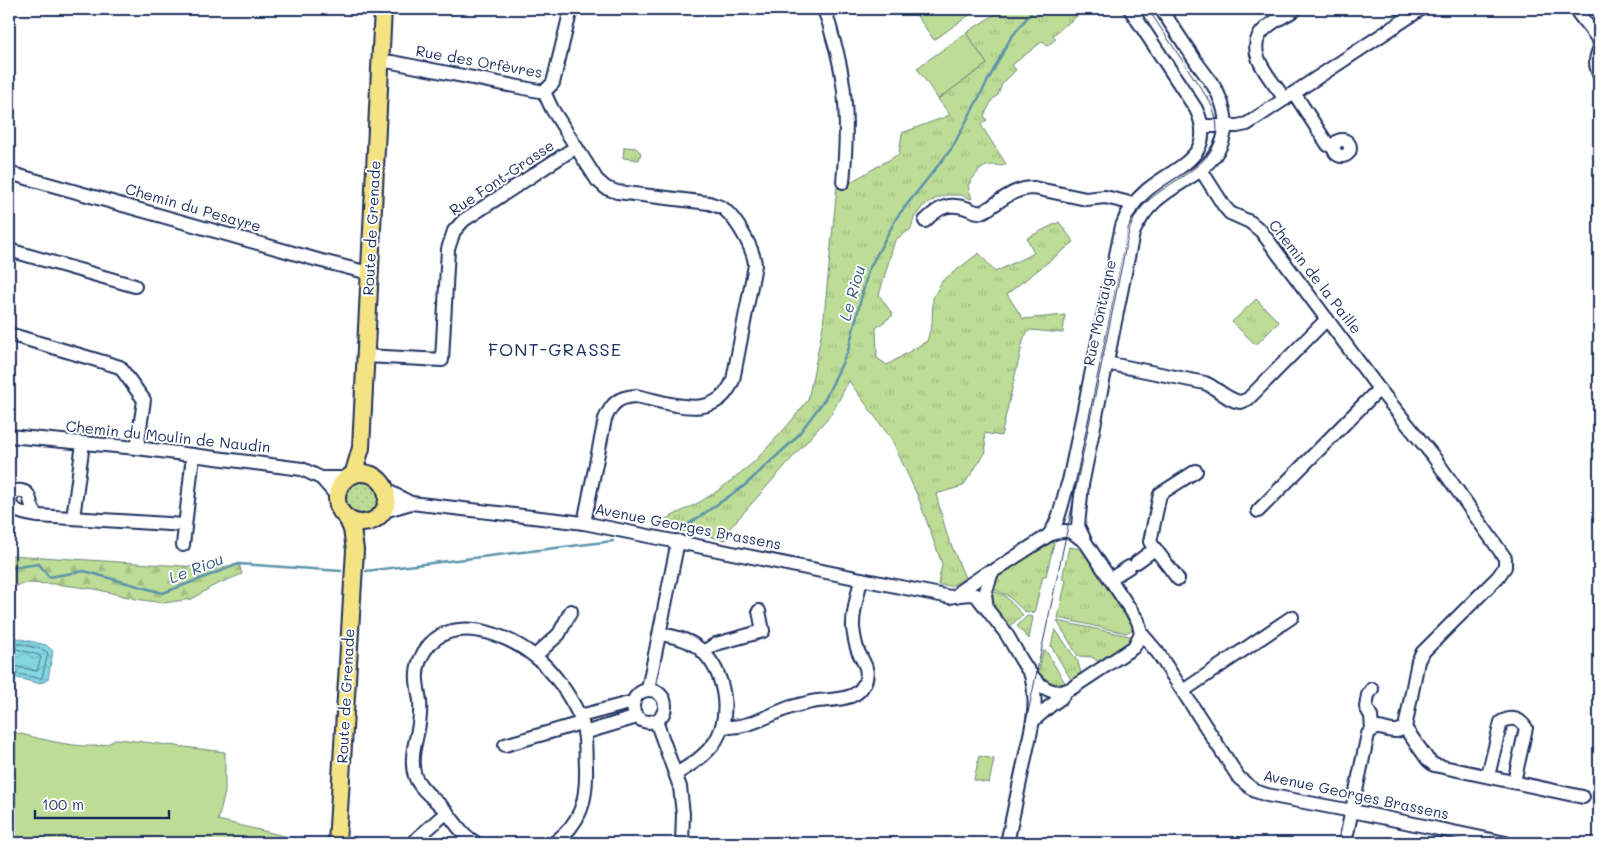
<svg xmlns="http://www.w3.org/2000/svg" width="1608" height="852" viewBox="0 0 1608 852" font-family="Mali,sans-serif">
<style>
.grass{fill:url(#grass-dots);stroke:#6c867a}
.forest{fill:url(#forest-firs);stroke:#6c867a}
.park{fill:url(#park-tufts);stroke:#6c867a}
.pitch{fill:#bddc95;stroke:#6c867a}
.water{fill:url(#water-waves);stroke:#5b93ab}
.lines{fill:none;stroke-linecap:round;stroke-linejoin:round}
.shore{stroke:#457292;stroke-width:1}
.stream{stroke:#5b93ab;stroke-width:2.5}
.minor-casing{stroke:#1b2f5e;stroke-width:16}
.major-casing{stroke:#1b2f5e;stroke-width:20}
.minor{stroke:#fff;stroke-width:12}
.major{stroke:#f4e382;stroke-width:16}
.tram{stroke:#1b2f5e;stroke-width:1}
.labels{text-anchor:middle;stroke-width:4;stroke-linejoin:round;paint-order:stroke}
.street-label{font-size:15px;fill:#1b2f5e;stroke:#fff}
.water-label{font-size:16px;font-style:italic;fill:#36597e;stroke:#fff}
.quarter-label{font-size:18px;letter-spacing:1px;fill:#1b2f5e;stroke:#fff}
</style>
<defs>
<pattern id="grass-dots" width="8" height="8" patternUnits="userSpaceOnUse" patternTransform="scale(1.25)"><rect width="8" height="8" fill="#bddc95"/><path d="M2 2h.1M6 6h.1" fill="none" stroke="#a2bd83" stroke-width="1.8" stroke-linecap="round"/></pattern>
<pattern id="forest-firs" width="22" height="20" patternUnits="userSpaceOnUse" patternTransform="scale(1.25)"><rect width="22" height="20" fill="#bddc95"/><path d="M5 1l3.5 6h-7zM16 11l3.5 6h-7z" fill="#a2bd83"/></pattern>
<pattern id="park-tufts" width="24" height="20" patternUnits="userSpaceOnUse" patternTransform="scale(1.25)"><rect width="24" height="20" fill="#bddc95"/><path d="M3 7l-1-3M5 7V3M7 7l1-3M15 17l-1-3M17 17v-4M19 17l1-3" fill="none" stroke="#a2bd83"/></pattern>
<pattern id="water-waves" width="16" height="10" patternUnits="userSpaceOnUse" patternTransform="scale(1.25)"><rect width="16" height="10" fill="#85d6df"/><path d="M0 5q4-4 8 0t8 0" fill="none" stroke="#72b8c2"/></pattern>
</defs>
<rect width="100%" height="100%" fill="#fff"/>
<filter id="ink" filterUnits="userSpaceOnUse"><feTurbulence type="fractalNoise" baseFrequency=".02" numOctaves="2"/><feDisplacementMap in="SourceGraphic" scale="10" xChannelSelector="R" yChannelSelector="G"/><feConvolveMatrix kernelMatrix="1 2 1 2 8 2 1 2 1" color-interpolation-filters="sRGB"/></filter>
<g filter="url(#ink)">
<circle class="grass" cx="362" cy="498" r="19"/>
<polygon class="forest" points="9,555 215,568 239,564 242,574 213,586 192,599 163,603 136,599 95,589 55,584 26,583 9,588"/>
<g class="park">
<path d="M1003 9H1086L1053 35 1056 39 1047 46 1043 41 1012 65 1016 70 1002 84 998 95 992 100 984 116 987 120 981 125 1006 164 1002 166C982 162 978 171 968 186L972 199 960 195H947L937 198 923 206 914 218 911 229 895 240 879 295 893 315 876 328 877 358 887 365 927 341 932 324 933 298 942 281 979 253 995 272 1034 253 1027 238 1059 222 1074 242 1007 294 1023 319 1065 315 1063 333 1030 330 1024 337 1001 436 984 433 986 452 963 486 936 494 947 535 965 578 951 586 938 585 942 564 918 497 892 440 849 381 832 413 730 528 726 540 654 525 700 502 719 490 754 462 788 425 808 400 823 326 837 187 849 183 899 154 902 133 950 115 938 99 987 64 966 33Z"/>
<polygon points="624,147 636,148 641,153 639,160 623,158"/>
<polygon points="1256,299 1279,322 1256,345 1232,322"/>
<polygon points="1046,542 1054,543 1046,576 1043,576 1034,613 1024,611 1007,595 989,587 991,580"/>
<polygon points="1069,547 1086,550 1132,620 1135,628 1126,633 1058,618 1066,580 1062,579"/>
<polygon points="989,590 1004,595 1023,615 1007,628 992,607"/>
<polygon points="1027,616 1033,617 1029,639 1017,626"/>
<polygon points="1057,621 1135,637 1132,642 1101,664 1092,657 1078,656"/>
<polygon points="1055,629 1078,662 1082,677 1073,683 1051,646"/>
<polygon points="1043,651 1046,651 1067,686 1047,685 1038,674"/>
</g>
<g class="pitch">
<polygon points="912,9 978,9 934,40"/>
<polygon points="966,33 987,64 938,99 917,68"/>
<path d="M9 731C31 736 99 757 115 739H119L225 752V792L218 820 313 843H9Z"/>
<polygon points="979,756 994,759 989,783 974,780"/>
</g>
<polygon class="water" points="9,636 46,645 53,651 48,679 44,682 37,683 9,676"/>
<g class="lines">
<g class="shore">
<polyline points="9,641 44,650 48,653 42,678 37,678 9,672"/>
<polyline points="9,647 39,655 41,657 37,671 9,665"/>
</g>
<g class="stream">
<polyline points="680,530 744,486 795,439 825,399 848,351 868,271 897,217 952,148 1010,39 1034,9"/>
<polyline points="9,568 39,564 49,577 84,571 163,593 239,564 341,571"/>
<polyline points="366,571 613,541"/>
</g>
<g class="minor-casing">
<g id="minor">
<path d="M823 9C828 17 830 26 832 35 848 84 848 131 843 182"/>
<polyline points="1575,9 1599,40"/>
<path d="M1599 50C1595 59 1595 65 1599 74"/>
<polyline points="380,61 392,62 544,92"/>
<path d="M544 92 552 109 597 180 606 188 617 192 709 203C714 205 720 206 724 209 737 220 754 249 755 265L733 380C716 423 671 403 636 396 618 397 612 403 605 419L584 523"/>
<polyline points="544,92 553,83 571,9"/>
<polyline points="1294,93 1328,145 1334,146"/>
<path d="M1285 99C1272 80 1240 49 1266 28 1275 20 1287 15 1296 9"/>
<polyline points="1202,126 1237,126 1247,124 1421,9"/>
<circle cx="1342" cy="148" r="8"/>
<path d="M1201 170 1224 206 1230 213 1250 222 1261 231 1379 389 1433 456 1505 558V567L1498 577 1422 653 1418 661 1405 728C1402 729 1399 731 1396 731 1384 732 1379 722 1368 734L1345 843"/>
<polyline points="9,173 318,260 369,273"/>
<path d="M925 221C938 208 948 202 966 208 971 210 976 213 981 212 986 211 991 207 995 204 1008 195 1018 188 1034 188L1086 199 1105 197 1126 202 1133 205"/>
<polyline points="9,250 135,286"/>
<polyline points="9,334 120,367 144,400 137,448"/>
<polyline points="365,356 442,360 448,249 454,231 464,220 576,147"/>
<path d="M1106 363 1205 383C1217 388 1228 401 1241 402L1248 399 1327 319"/>
<polyline points="9,436 137,448 302,469 321,478 337,496"/>
<polyline points="321,478 347,478"/>
<path d="M386 490 411 503 584 523 950 597C958 595 968 593 976 595 985 607 995 619 1005 632 1019 652 1038 707 1072 688L1134 647 1141 633 1138 621 1086 543C1072 531 1067 527 1049 535L992 572H988L960 591 957 596"/>
<polyline points="384,511 411,503"/>
<polyline points="1258,511 1379,389"/>
<path d="M38 516C26 506 36 489 15 491 0 510 24 514 38 516L185 525"/>
<polyline points="73,518 83,443"/>
<path d="M1049 535C1061 519 1062 499 1069 481L1122 226C1127 212 1134 201 1146 191 1174 167 1219 157 1196 109L1130 9"/>
<path d="M1085 541 1078 526 1082 485 1133 233C1147 202 1165 193 1192 176 1222 156 1235 129 1218 94 1213 83 1204 73 1197 63 1185 45 1173 27 1161 9"/>
<polyline points="183,545 193,455"/>
<polyline points="1137,562 1155,549"/>
<polyline points="1110,579 1129,567"/>
<polyline points="1178,579 1150,542 1160,494 1196,471"/>
<polyline points="987,608 985,594 992,572"/>
<polyline points="1141,633 1158,653 1239,778 1255,791 1267,795 1352,811 1506,843"/>
<path d="M661 634C676 637 692 640 703 652 725 674 732 715 715 742 705 756 691 765 676 774"/>
<polyline points="703,652 716,644 763,631 759,611"/>
<polyline points="535,656 559,634 571,611"/>
<polyline points="648,689 678,541"/>
<polyline points="1372,689 1368,695 1366,707 1371,716 1372,729"/>
<circle cx="649" cy="706" r="16"/>
<polyline points="1183,691 1292,617"/>
<polyline points="580,716 633,702"/>
<polyline points="1034,720 1050,706 1061,698 1066,691"/>
<polyline points="656,721 680,787 683,814 682,843"/>
<path d="M722 726C744 731 770 714 791 707 800 705 809 702 817 701 828 700 841 700 851 696 862 692 869 679 866 668 864 662 860 656 858 651 855 643 854 636 853 628 852 612 858 595 861 579"/>
<polyline points="1405,728 1428,760 1434,765 1583,797"/>
<polyline points="584,733 637,717"/>
<polyline points="505,745 581,723"/>
<path d="M1488 776 1501 722C1512 716 1519 718 1526 728L1514 782"/>
<polyline points="412,843 447,812"/>
<path d="M476 843C462 835 455 822 445 810 436 800 420 790 415 776 411 765 413 751 416 739 419 727 421 714 420 701 418 687 414 674 420 660 440 611 501 630 533 655 552 669 569 694 579 715 587 731 585 750 586 767 587 801 581 823 554 843"/>
<path d="M1007 843C1013 816 1018 790 1024 763 1030 730 1040 709 1031 675"/>
</g>
</g>
<g class="major-casing">
<g id="major">
<circle cx="362" cy="498" r="25"/>
<polyline points="353,475 361,448 383,9"/>
<polyline points="337,843 355,550 352,529 347,518"/>
</g>
</g>
<use href="#minor" class="minor"/>
<use href="#major" class="major"/>
<path class="tram" d="M1000 843 1067 531 1129 231C1133 220 1138 210 1147 202 1179 172 1237 161 1210 102L1148 9"/>
</g>
</g>
<g class="labels">
<g class="street-label">
<text transform="translate(479 62) rotate(10)" y="5">Rue des Orfèvres</text>
<text transform="translate(502 178) rotate(-34)" y="5">Rue Font-Grasse</text>
<text transform="translate(193 208) rotate(16)" y="5">Chemin du Pesayre</text>
<text transform="translate(372 228) rotate(-87)" y="5">Route de Grenade</text>
<text transform="translate(1315 277) rotate(52)" y="5">Chemin de la Paille</text>
<text transform="translate(1100 313) rotate(-78)" y="5">Rue Montaigne</text>
<text transform="translate(168 437) rotate(6)" y="5">Chemin du Moulin de Naudin</text>
<text transform="translate(688 527) rotate(11)" y="5">Avenue Georges Brassens</text>
<text transform="translate(346 696) rotate(-87)" y="5">Route de Grenade</text>
<text transform="translate(1356 795) rotate(12)" y="5">Avenue Georges Brassens</text>
</g>
<g class="water-label">
<text transform="translate(852 293) rotate(-74)" y="6">Le Riou</text>
<text transform="translate(196 568) rotate(-21)" y="6">Le Riou</text>
</g>
<g class="quarter-label">
<text x="555" y="356">FONT-GRASSE</text>
</g>
</g>
<rect width="1608" height="852" fill="none" stroke="#fff" stroke-width="30"/>
<rect x="15" y="15" width="1578" height="822" fill="none" stroke="#1b2f5e" stroke-width="2" filter="url(#ink)"/>
<path d="M35 810v8h134v-8" fill="none" stroke="#1b2f5e" stroke-width="2.5"/>
<text x="42" y="810" font-size="15" fill="#1b2f5e" stroke="#ffffff" stroke-width="4" paint-order="stroke">100 m</text>
</svg>
